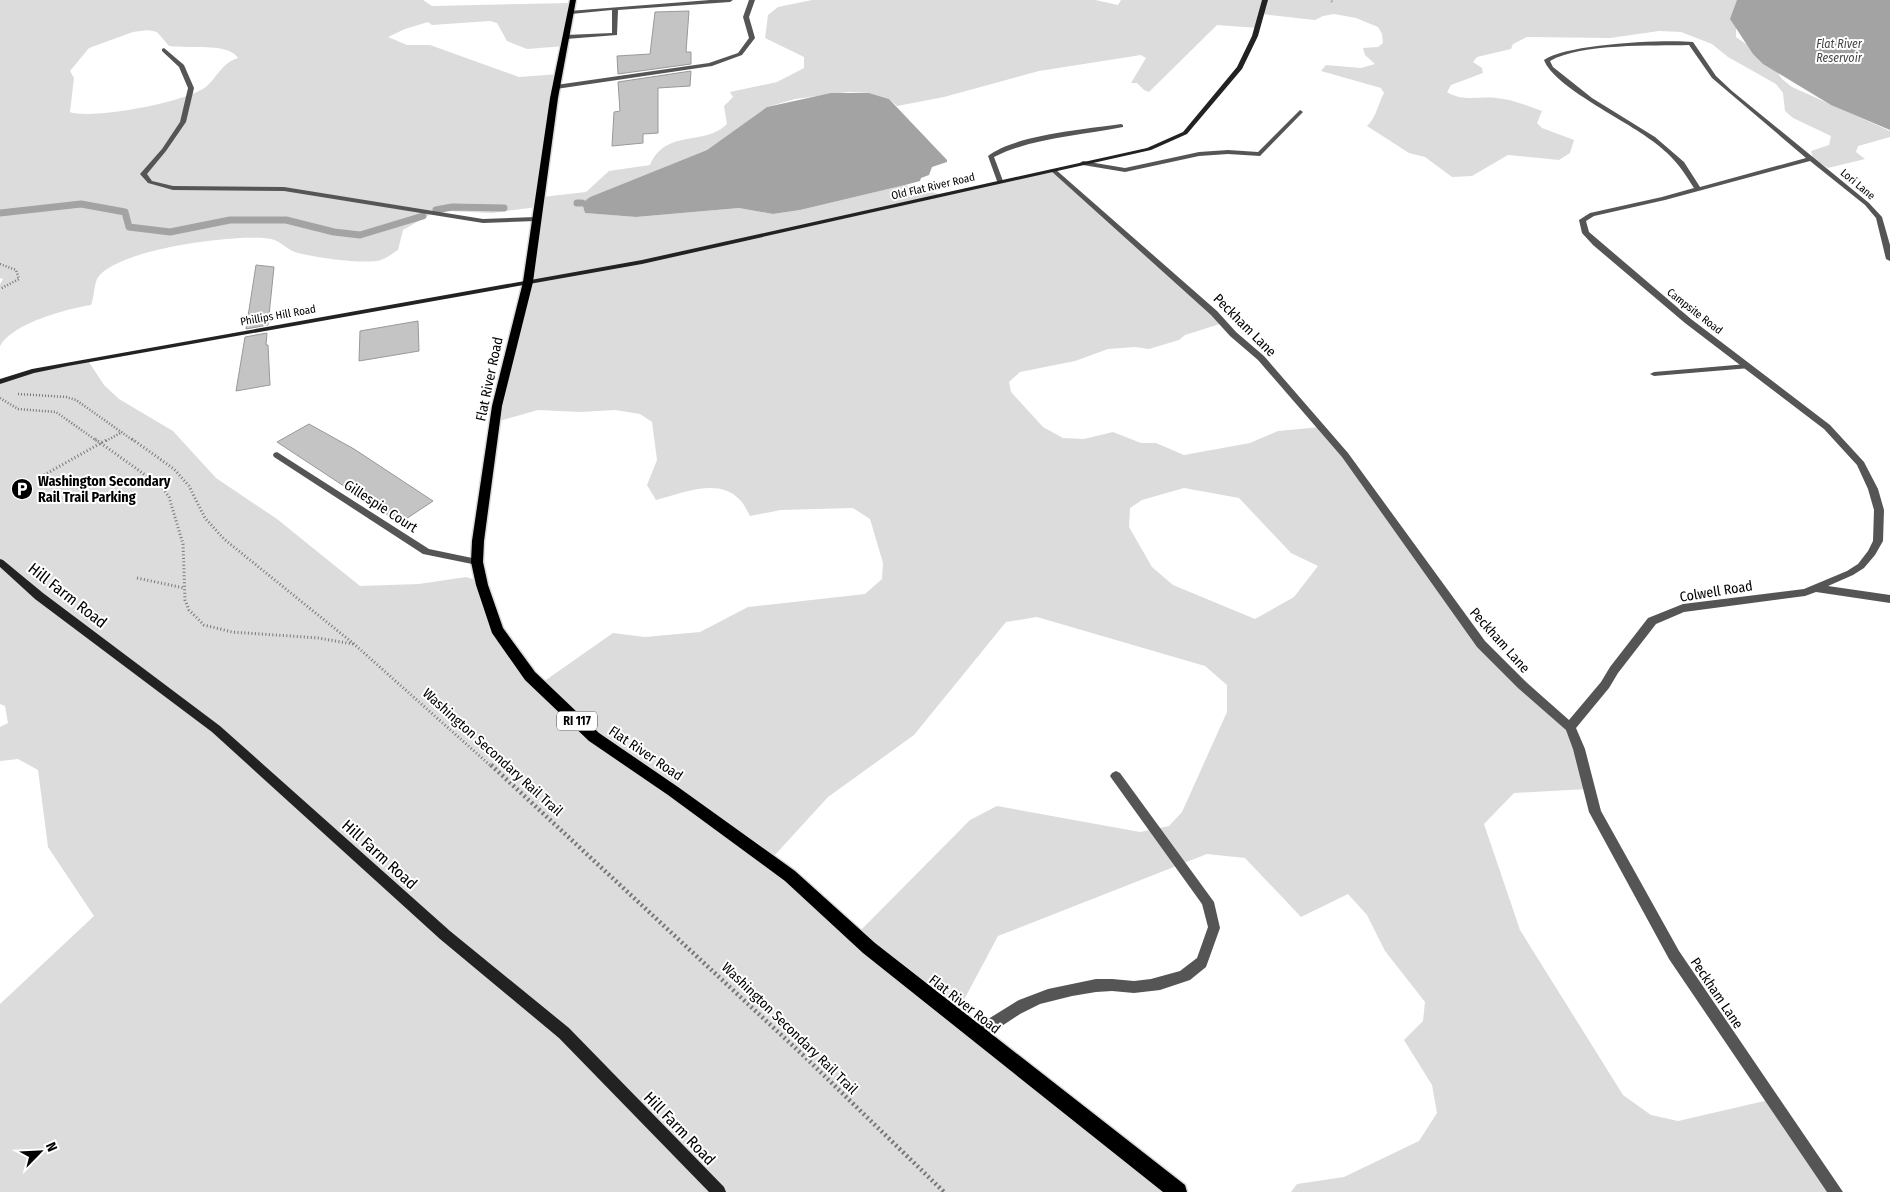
<svg xmlns="http://www.w3.org/2000/svg" width="1890" height="1192" viewBox="0 0 1890 1192" font-family="'Fira Sans Condensed',sans-serif">
<style>
.green{fill:#dcdcdc;fill-rule:evenodd}
.water{fill:#a3a3a3}
.lines{fill:none;stroke-linecap:round;stroke-linejoin:round}
.stream{stroke:#a3a3a3;stroke-width:7}
.building{fill:#c4c4c4;stroke:#999}
.primary-casing{stroke:#dbdbdb;stroke-width:3}
.path-far3{stroke:#777;stroke-width:2;stroke-dasharray:0.5 1;stroke-linecap:butt}
.path-far2{stroke:#777;stroke-width:2.5;stroke-dasharray:1 2;stroke-linecap:butt}
.path-far1{stroke:#777;stroke-width:3;stroke-dasharray:1 2.5;stroke-linecap:butt}
.path{stroke:#777;stroke-width:4.5;stroke-dasharray:2 3;stroke-linecap:butt}
.lane{fill:#555;fill-rule:evenodd}
.street{fill:#555;fill-rule:evenodd}
.secondary{fill:#222;fill-rule:evenodd}
.primary{fill:#000;fill-rule:evenodd}
.labels{text-anchor:middle;stroke-width:4;stroke-linejoin:round;paint-order:stroke}
.far-street-label{font-size:11px;fill:#000;stroke:#fff}
.far-water-label{font-size:12px;font-style:italic;fill:#444;stroke:#fff}
.shield{fill:#fff;stroke:#4c4c4c;stroke-width:1}
.shield-label{font-size:12px;font-weight:bold;fill:#000}
.street-label{font-size:14px;fill:#000;stroke:#fff}
.poi-label{font-size:14px;font-weight:bold;fill:#000;stroke:#fff;text-anchor:start}
.near-street-label{font-size:16px;fill:#000;stroke:#fff}
</style>
<rect width="100%" height="100%" fill="#fff"/>
<path class="green" d="M0 0H423L432 6 571 3 565 46 527 49 507 41 497 23 490 21 432 25 428 22 405 29 388 37 407 45H430L519 77 559 74 542 197 586 192 609 171 650 165C666 128 704 147 727 124L724 106 733 97 730 92 777 82 804 68V57L765 38 768 15 778 7 812 0H1095L1118 5 1121 0H1747L1736 18V37L1769 60 1782 79 1792 87 1890 131V137L1858 146 1856 152 1865 159 1828 168 1813 159 1811 151 1829 145 1831 136 1793 118 1785 111 1783 93 1776 84 1728 57 1712 44 1681 32 1659 31 1610 38 1527 37 1513 44 1511 49 1477 57 1473 62 1482 68 1483 73 1451 85 1447 92C1463 102 1478 96 1496 98 1512 99 1527 106 1542 111L1537 123 1542 128 1574 140 1570 153 1559 160 1508 155 1472 176 1452 177 1425 157 1409 153 1367 126C1376 118 1378 104 1384 93L1381 88 1321 71 1326 65 1361 68 1375 64 1365 55 1363 48 1378 47 1383 43 1382 34 1378 27 1356 18 1334 14 1323 16 1315 20 1262 14 1258 28 1217 25 1149 92 1144 90 1137 83H1131L1146 58 1141 55 1039 71 944 97 897 106 889 99 869 93 848 92 795 99 767 107 707 150 590 197 582 203 585 213 636 217 739 208 773 214 800 210 905 185 939 194 1056 170 1223 323 1185 335 1179 340 1149 349 1135 347 1108 349 1075 361 1020 372 1009 382 1011 392 1043 427 1063 438 1084 439 1113 432 1141 443H1156L1184 455 1250 443 1278 431 1320 427 1475 632 1570 724 1588 789 1514 793 1484 824 1520 930 1623 1095 1651 1115 1678 1121 1773 1099 1840 1192H1291L1297 1184 1344 1177 1419 1141 1437 1113 1432 1085 1404 1040 1423 1021 1425 1002 1385 951 1367 915 1348 894 1301 917 1245 858 1207 854 998 936 958 1011 1177 1192H0V1004L94 916 48 847 38 770 18 759 0 761V727L8 723 5 706 0 704V383L53 366 89 362 104 385 119 399 173 431 216 478 277 519 360 586 419 584 466 577 482 582 503 637 543 682 613 633 645 637 700 632 748 607 865 594 882 579 883 563 870 519 853 508 781 510 750 516C747 511 744 503 739 499 718 477 681 494 656 500L647 485 657 460 652 422 640 414 615 410 581 412 538 410 499 421 537 207 492 213 448 211 431 214 403 230 398 250C393 253 387 258 381 260 366 265 310 257 295 252 286 249 281 241 271 239 239 233 114 249 97 279 94 286 94 298 91 305 66 309 13 323 0 346V284L3 279 0 278ZM148 30 157 32 169 46C188 49 229 42 238 58 222 63 218 76 207 86 189 102 91 120 70 112L74 78 70 71 89 48 133 32ZM1184 488 1239 498 1291 553 1318 566 1294 597 1255 619 1173 585 1152 567 1129 527 1130 508 1142 500ZM1037 617 1205 666 1227 685V712L1182 812 1169 826 1140 832 997 806 970 820 858 933 774 856 828 797 914 735 1006 622Z"/>
<g class="water">
<polygon points="1737,0 1890,0 1890,130 1831,105 1763,64 1753,54 1730,19"/>
<polygon points="831,93 869,93 889,99 947,160 947,162 932,167 929,175 921,178 920,181 905,185 800,210 773,214 739,208 636,217 585,213 582,203 590,197 707,150 767,107"/>
</g>
<g class="lines">
<g class="stream">
<polyline points="577,203 582,203"/>
<polyline points="436,210 452,207 504,208"/>
<polyline points="0,213 81,204 125,212 129,227 170,232 230,220 286,220 334,232 360,235 423,216"/>
</g>
</g>
<g class="building">
<polygon points="689,11 686,52 691,52 691,64 618,74 617,56 650,54 655,12"/>
<polygon points="691,71 690,86 658,88 658,133 643,134 643,143 612,146 614,112 620,111 618,82"/>
<polygon points="256,265 274,267 268,325 246,329"/>
<polygon points="418,321 419,351 359,361 360,331"/>
<polygon points="267,333 266,345 268,345 270,385 236,391 245,337"/>
<polygon points="309,424 354,449 433,501 400,523 277,442"/>
</g>
<g class="lines">
<g class="primary-casing">
<polygon id="primary" points="570,0 576,0 558,98 533,282 502,406 484,541 483,562 488,585 503,628 535,672 599,733 678,787 795,871 875,943 1185,1185 1187,1192 1163,1192 863,953 785,881 668,795 589,741 525,680 492,633 476,585 471,562 472,541 492,406 523,282 550,98"/>
</g>
<polyline class="path-far3" points="1331,2 1333,0"/>
<g class="path-far2">
<polyline points="0,264 16,270 19,279 0,289"/>
<polyline points="18,394 66,397 76,400 134,441"/>
<polyline points="0,398 18,409 56,412 97,441"/>
<polyline points="106,441 122,432"/>
</g>
<g class="path-far1">
<polyline points="95,439 162,487 169,497 183,544 185,600 189,610 204,625 232,632 318,638 353,644"/>
<polyline points="132,439 174,469 189,486 205,518 224,539 354,644 492,767"/>
<polyline points="44,475 108,439"/>
<polyline points="137,578 184,588"/>
</g>
<polyline class="path" points="491,765 805,1057 944,1192"/>
<g class="lane">
<polygon points="710,0 733,0 730,2 618,10 617,35 566,39 563,37 566,35 612,33 612,10 571,14 568,12 569,11"/>
<polygon points="749,0 755,0 749,17 755,38 742,55 712,66 556,89 553,87 556,85 709,63 738,53 749,38 743,17"/>
<polygon points="164,48 184,65 194,88 186,122 166,151 147,174 152,181 173,186 284,187 483,219 536,217 539,219 536,221 483,223 284,191 173,190 148,183 140,174 162,149 180,122 188,88 179,67 162,51 162,49"/>
<polygon points="1300,110 1303,112 1302,113 1260,156 1228,154 1199,156 1125,172 1083,165 1080,163 1083,161 1125,168 1199,152 1228,150 1258,152"/>
<path d="M1121 124 1123 125V127C1079 136 1035 137 994 157L1003 181 1000 183 997 181 988 156C1014 135 1087 129 1121 124Z"/>
<polygon points="1747,364 1750,364 1750,368 1654,376 1650,374 1654,372"/>
<polygon points="277,452 429,549 477,559 482,562 477,565 423,554 274,457 273,455 274,453"/>
<polygon points="1116,771 1120,773 1214,902 1220,928 1206,967 1190,980 1160,990 1134,993 1112,991 1096,992 1072,996 1040,1004 1020,1014 982,1039 977,1041 972,1039 970,1034 972,1029 1019,1000 1048,989 1096,979 1112,979 1134,981 1151,979 1180,971 1197,958 1208,927 1202,904 1112,779 1110,776 1112,773"/>
</g>
<path class="street" d="M1693 42 1716 76 1732 91 1869 203 1882 217 1890 245V261L1886 259 1876 218 1865 205 1810 161 1665 200 1594 216 1586 221 1589 232 1691 319 1830 425 1864 462 1878 489 1884 510 1883 541 1875 555 1864 568 1853 575 1828 586 1890 595V603L1816 592 1805 596 1684 612 1656 624 1618 673 1609 688 1576 728 1585 749 1601 811 1679 951 1843 1192H1827L1669 959 1589 812 1573 749 1566 730 1518 688 1477 647 1342 457 1258 360 1230 336 1211 315 1050 170 1055 169 1217 311 1236 332 1264 356 1348 453 1485 641 1526 682 1569 720 1601 682 1610 667 1648 618 1683 604 1804 589 1847 571 1858 564 1868 551 1873 541 1874 510 1868 489 1857 465 1824 429 1685 323 1593 245 1582 233 1579 220 1590 213 1662 197 1694 188C1681 167 1672 155 1651 140 1627 121 1554 87 1544 60 1565 44 1665 39 1693 42ZM1689 45 1712 78 1806 158 1700 187 1684 162 1655 137 1592 98 1553 67 1550 61C1581 43 1653 46 1689 45Z"/>
<g class="secondary">
<polygon points="1262,0 1268,0 1258,36 1242,69 1187,134 1151,150 642,264 68,366 34,373 0,384 0,379 32,369 642,260 1147,148 1183,132 1237,67 1252,36"/>
<polygon points="0,559 3,560 43,593 220,726 450,931 569,1028 724,1187 726,1192 709,1192 559,1038 440,939 212,732 35,599 0,567"/>
</g>
<use href="#primary" class="primary"/>
</g>
<defs>
<g id="parking-disc" transform="scale(1.125)"><circle r="9.5" fill="#000" stroke="#fff"/><path d="M-3.5-5.5H1a3.5 3.5 0 0 1 0 7H-1V5.5H-3.5ZM-1-3.4V-.6H.8a1.4 1.4 0 0 0 0-2.8Z" fill="#fff"/></g>
</defs>
<g fill-rule="evenodd">
<use href="#parking-disc" x="22" y="489"/>
</g>
<g class="labels">
<g class="far-street-label">
<text transform="translate(1858 184) rotate(40)" y="4">Lori Lane</text>
<text transform="translate(933 186) rotate(-13)" y="4">Old Flat River Road</text>
<text transform="translate(1695 311) rotate(38)" y="4">Campsite Road</text>
<text transform="translate(278 315) rotate(-10)" y="4">Phillips Hill Road</text>
</g>
<g class="far-water-label">
<text x="1839" y="48">Flat River<tspan x="1839" dy="14">Reservoir</tspan></text>
</g>
<rect class="shield" x="557" y="711.5" width="40" height="19" rx="4"/>
<g class="shield-label">
<text x="577" y="725">RI 117</text>
</g>
<g class="street-label">
<text transform="translate(1245 325) rotate(45)" y="5">Peckham Lane</text>
<text transform="translate(489 379) rotate(-78)" y="5">Flat River Road</text>
<text transform="translate(381 506) rotate(33)" y="5">Gillespie Court</text>
<text transform="translate(1716 591) rotate(-9)" y="5">Colwell Road</text>
<text transform="translate(1500 640) rotate(48)" y="5">Peckham Lane</text>
<text transform="translate(493 752) rotate(42)" y="5">Washington Secondary Rail Trail</text>
<text transform="translate(646 753) rotate(34)" y="5">Flat River Road</text>
<text transform="translate(1717 993) rotate(56)" y="5">Peckham Lane</text>
<text transform="translate(965 1004) rotate(38)" y="5">Flat River Road</text>
<text transform="translate(790 1028) rotate(44)" y="5">Washington Secondary Rail Trail</text>
</g>
<g class="poi-label">
<text x="38" y="486">Washington Secondary<tspan x="38" dy="16">Rail Trail Parking</tspan></text>
</g>
<g class="near-street-label">
<text transform="translate(68 595) rotate(38)" y="6">Hill Farm Road</text>
<text transform="translate(380 854) rotate(42)" y="6">Hill Farm Road</text>
<text transform="translate(680 1128) rotate(46)" y="6">Hill Farm Road</text>
</g>
</g>
<g transform="translate(40 1152) rotate(66)" stroke="#ffffff" stroke-width="4" paint-order="stroke">
<path d="M0-4L9 19L0 12L-9 19Z" fill="#000000"/>
<text y="-8" font-size="14" font-weight="bold" text-anchor="middle" fill="#000000">N</text>
</g>
</svg>
